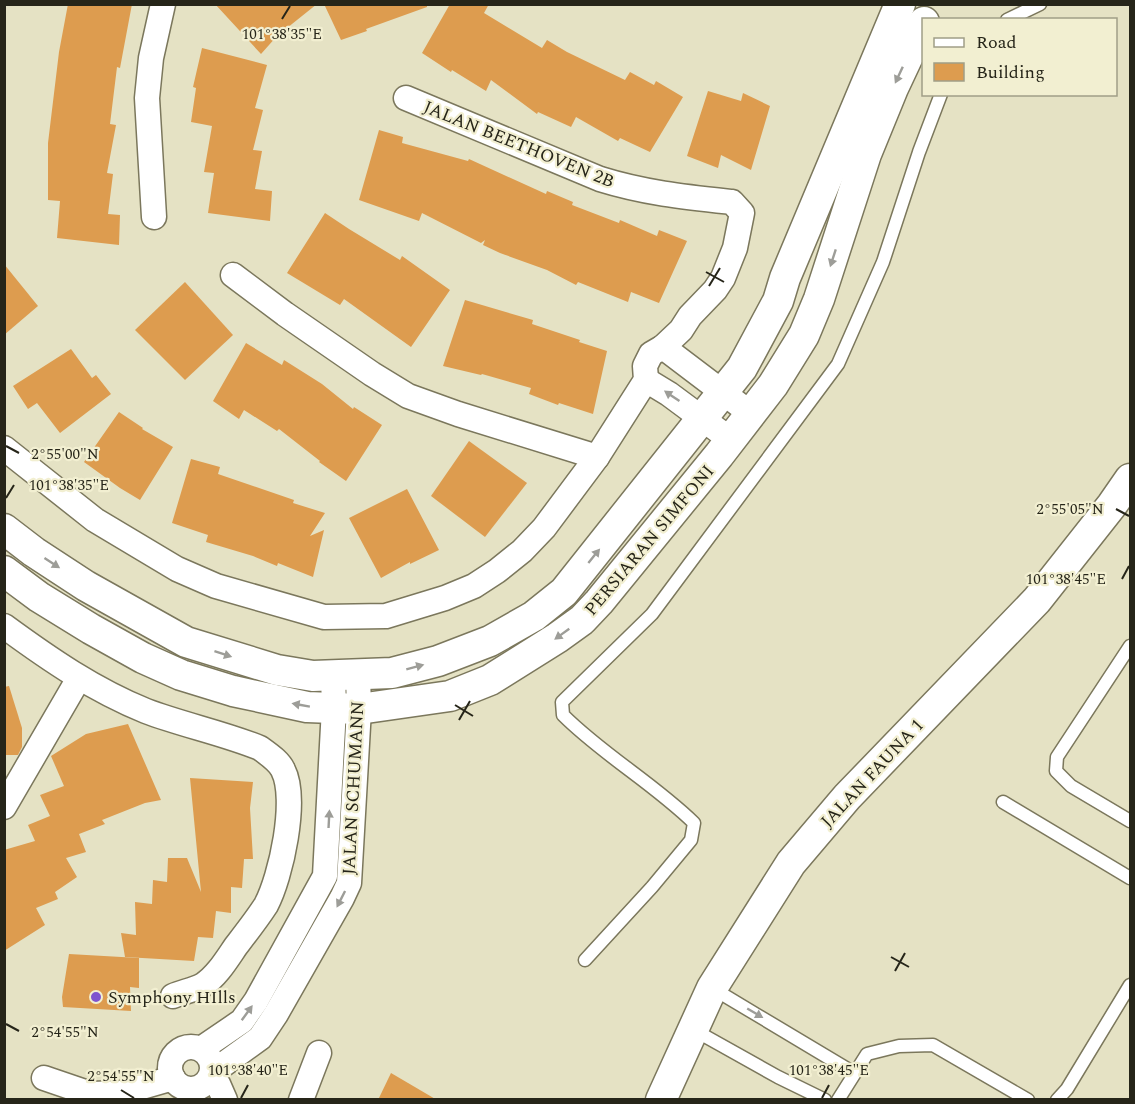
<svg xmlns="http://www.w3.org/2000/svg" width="1135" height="1104" viewBox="0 0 1135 1104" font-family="Spectral,serif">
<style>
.building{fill:#dd9c4f}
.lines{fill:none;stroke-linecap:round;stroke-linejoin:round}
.service-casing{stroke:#7b775c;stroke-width:15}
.minor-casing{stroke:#7b775c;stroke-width:27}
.tertiary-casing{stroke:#7b775c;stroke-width:33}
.service{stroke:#fff;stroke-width:12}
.minor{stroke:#fff;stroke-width:24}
.tertiary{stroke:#fff;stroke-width:30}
.oneway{fill:#9d9d98}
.ticks{fill:none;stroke:#262519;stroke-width:2}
.poi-dot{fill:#7f55cf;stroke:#f2efd1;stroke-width:2}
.labels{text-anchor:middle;stroke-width:4.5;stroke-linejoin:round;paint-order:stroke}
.street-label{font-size:18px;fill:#262519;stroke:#f2efd1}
.poi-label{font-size:18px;fill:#262519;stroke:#f2efd1;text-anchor:start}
.ticks-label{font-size:15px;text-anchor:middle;fill:#262519;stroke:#f2efd1;stroke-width:4.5;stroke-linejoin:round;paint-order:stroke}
</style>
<rect width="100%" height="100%" fill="#e5e2c4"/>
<g class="building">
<polygon points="68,4 132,4 120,68 117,67 110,124 116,125 107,173 113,174 108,214 120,215 119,245 57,238 60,201 48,200 48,143 59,52"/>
<polygon points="215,4 317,4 277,36 261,54"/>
<polygon points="324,4 427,4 427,7 366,29 367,31 341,40"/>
<polygon points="450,4 489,4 484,13 542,48 547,40 567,52 625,80 630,72 654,85 656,81 683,97 650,152 620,138 618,141 576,117 571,127 538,112 537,114 491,80 486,91 452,70 451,72 422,53"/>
<polygon points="202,48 267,65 255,108 263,110 253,150 262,151 255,189 272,191 270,221 208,213 214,173 204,172 212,126 191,122 196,88 193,87"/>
<polygon points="708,91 741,101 743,93 770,106 751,170 721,155 718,168 687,156"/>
<polygon points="379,130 403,137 402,143 468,161 469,159 546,194 547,191 573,202 572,205 619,223 620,220 657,236 659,230 687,241 659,303 631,292 628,302 578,282 576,285 547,270 500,253 483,245 485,240 481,243 422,213 419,221 359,200"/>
<polygon points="325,213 349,229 400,260 402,256 450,290 411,347 344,299 340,305 287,273"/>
<polygon points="4,264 38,306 4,335"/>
<polygon points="185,282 233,335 185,380 135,330"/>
<polygon points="465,300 533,320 532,324 580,340 579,342 607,351 593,414 559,403 558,405 529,394 531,388 482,374 481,375 443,366"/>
<polygon points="246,343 282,365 284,360 322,384 353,409 354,407 382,425 346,481 319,462 320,461 279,429 277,431 244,410 239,419 213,401"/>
<polygon points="71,349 92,378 96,375 111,394 60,433 37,403 28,409 13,386"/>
<polygon points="119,412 143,428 142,429 173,447 140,500 120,488 84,462"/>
<polygon points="469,441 527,483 485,537 431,496"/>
<polygon points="191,459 220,467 218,474 294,500 293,503 325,513 310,536 324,530 313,577 278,563 277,566 253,556 206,542 208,535 172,523"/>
<polygon points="407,489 439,550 410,564 410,562 381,578 349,518"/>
<polygon points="9,686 22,728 22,747 18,755 4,755 4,687"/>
<polygon points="128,724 161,800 145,803 102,820 105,824 79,834 86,852 66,858 77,877 55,892 58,899 36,908 45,925 4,951 4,850 35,841 28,825 50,816 40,795 64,786 51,756 86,734"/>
<polygon points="190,778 253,782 250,808 253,859 244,859 242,888 231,887 231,913 216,911 213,938 198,937 194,961 125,957 121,933 136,935 135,902 152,904 153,880 167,882 168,858 187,858 201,892"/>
<polygon points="69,954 139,958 139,988 130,987 131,1011 63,1007 62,997"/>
<polygon points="391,1073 437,1100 378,1100"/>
</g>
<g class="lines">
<g class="service-casing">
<g id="service">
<polyline points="1007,20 1040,4"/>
<polyline points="1130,646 1057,757 1056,771 1071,786 1130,821"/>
<polyline points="1003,802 1130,878"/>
<path d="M585 960 652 887 691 840 694 823C653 783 603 755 563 715L562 702 652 614 838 364 883 262 919 152 941 94"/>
<polyline points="712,988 854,1073"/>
<polyline points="694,1030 778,1077 825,1100"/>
<polyline points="838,1100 867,1054 899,1046 933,1045 1028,1100"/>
<polyline points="1057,1100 1067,1089 1130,985"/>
</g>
</g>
<g class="minor-casing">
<g id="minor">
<polyline points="154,217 147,98 151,58 163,4"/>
<polyline points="233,275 285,314 372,374 408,396 458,414 597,457"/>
<polyline points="663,347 750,413"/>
<polyline points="646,380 669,394 731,440"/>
<path d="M4 448 95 520 177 569 216 586 324 617 386 616 445 598 474 586 497 571 522 551 544 528 597 457 646 380 645 366 651 354 663 347 681 330 690 316 715 290 723 278 735 248 742 213 732 202C685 197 645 193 600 179L406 98"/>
<path d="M4 626C49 659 94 690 146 711 183 725 223 733 260 748 268 754 279 761 283 770 298 799 281 877 266 905 257 919 246 933 236 946 227 959 217 976 203 985 194 990 182 992 173 996"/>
<polyline points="4,807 79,678"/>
<circle cx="191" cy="1068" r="21"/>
<polyline points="201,1049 242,1021 256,1001 325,876 334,708 333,675"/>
<polyline points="213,1069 224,1064 260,1038 276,1014 342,898 349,883 359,709 358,675"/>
<polyline points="44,1078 91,1094 121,1093 173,1078"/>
<polyline points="210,1079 218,1084 225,1100"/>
<polyline points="301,1100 319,1053"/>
</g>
</g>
<g class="tertiary-casing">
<g id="tertiary">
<polyline points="4,529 34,552 86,586 186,642 277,670 313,676 392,673 438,661 490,641 534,616 564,592 742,368 778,301 785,278 900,4"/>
<polyline points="4,571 39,597 91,629 143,658 181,675 233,691 307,707 359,709 450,696 490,680 557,638 582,620 599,602 719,455 773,385 804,335 819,299 866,154 893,88 924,22"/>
<polyline points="661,1100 712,988 791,863 847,797 1037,600 1112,505 1130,479"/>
</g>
</g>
<use href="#service" class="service"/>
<use href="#minor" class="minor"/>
<use href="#tertiary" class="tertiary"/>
</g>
<defs><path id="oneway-solid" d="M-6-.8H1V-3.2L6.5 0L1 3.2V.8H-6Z" transform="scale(1.5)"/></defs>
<g class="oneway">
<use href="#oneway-solid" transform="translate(899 75) rotate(115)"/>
<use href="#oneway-solid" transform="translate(833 258) rotate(108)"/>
<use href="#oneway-solid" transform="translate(672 396) rotate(-146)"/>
<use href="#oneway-solid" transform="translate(594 556) rotate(-51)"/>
<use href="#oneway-solid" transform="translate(52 563) rotate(33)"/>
<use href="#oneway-solid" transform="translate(562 634) rotate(144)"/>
<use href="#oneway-solid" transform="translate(223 654) rotate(18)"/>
<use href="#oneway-solid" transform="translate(415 667) rotate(-15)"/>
<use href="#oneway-solid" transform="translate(301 705) rotate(-170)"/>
<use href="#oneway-solid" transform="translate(329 819) rotate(-87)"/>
<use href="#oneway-solid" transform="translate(341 899) rotate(117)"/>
<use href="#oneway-solid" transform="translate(247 1013) rotate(-54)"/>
<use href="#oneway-solid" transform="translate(755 1013) rotate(30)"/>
</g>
<path class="ticks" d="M282 19 290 6M706 272 724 282M709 286 720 268M6 446 19 453M6 498 14 485M1116 509 1129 516M1122 579 1129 566M455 705 473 716M459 720 470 701M891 957 909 967M895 971 905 953M6 1024 19 1031M121 1090 134 1098M241 1098 248 1085M822 1098 829 1085"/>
<circle class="poi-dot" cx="96" cy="997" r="6"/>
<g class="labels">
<g class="street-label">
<text transform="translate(519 144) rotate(22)" y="6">JALAN BEETHOVEN 2B</text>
<text transform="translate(649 540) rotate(-50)" y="6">PERSIARAN SIMFONI</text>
<text transform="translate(872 773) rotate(-47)" y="6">JALAN FAUNA 1</text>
<text transform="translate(353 788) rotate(-87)" y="6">JALAN SCHUMANN</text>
</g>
<g class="poi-label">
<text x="108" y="1003">Symphony HIlls</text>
</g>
</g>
<g class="ticks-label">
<text x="282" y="39">101°38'35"E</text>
<text x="65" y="459">2°55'00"N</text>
<text x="69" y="490">101°38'35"E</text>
<text x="1070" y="514">2°55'05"N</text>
<text x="1066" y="584">101°38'45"E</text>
<text x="65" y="1037">2°54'55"N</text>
<text x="248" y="1075">101°38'40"E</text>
<text x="829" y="1075">101°38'45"E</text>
<text x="121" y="1081">2°54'55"N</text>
</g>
<rect width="1135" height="1104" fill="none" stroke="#262519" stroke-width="12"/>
<rect x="922" y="18" width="195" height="78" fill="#f2efd1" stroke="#a09e87" stroke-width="1.5"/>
<rect x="934" y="38" width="30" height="9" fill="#ffffff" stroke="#a09e87" stroke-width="1.5"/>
<text x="976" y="48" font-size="18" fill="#262519">Road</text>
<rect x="934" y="63" width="30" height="18" fill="#dd9c4f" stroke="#a09e87" stroke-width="1.5"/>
<text x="976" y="78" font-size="18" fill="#262519">Building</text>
</svg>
